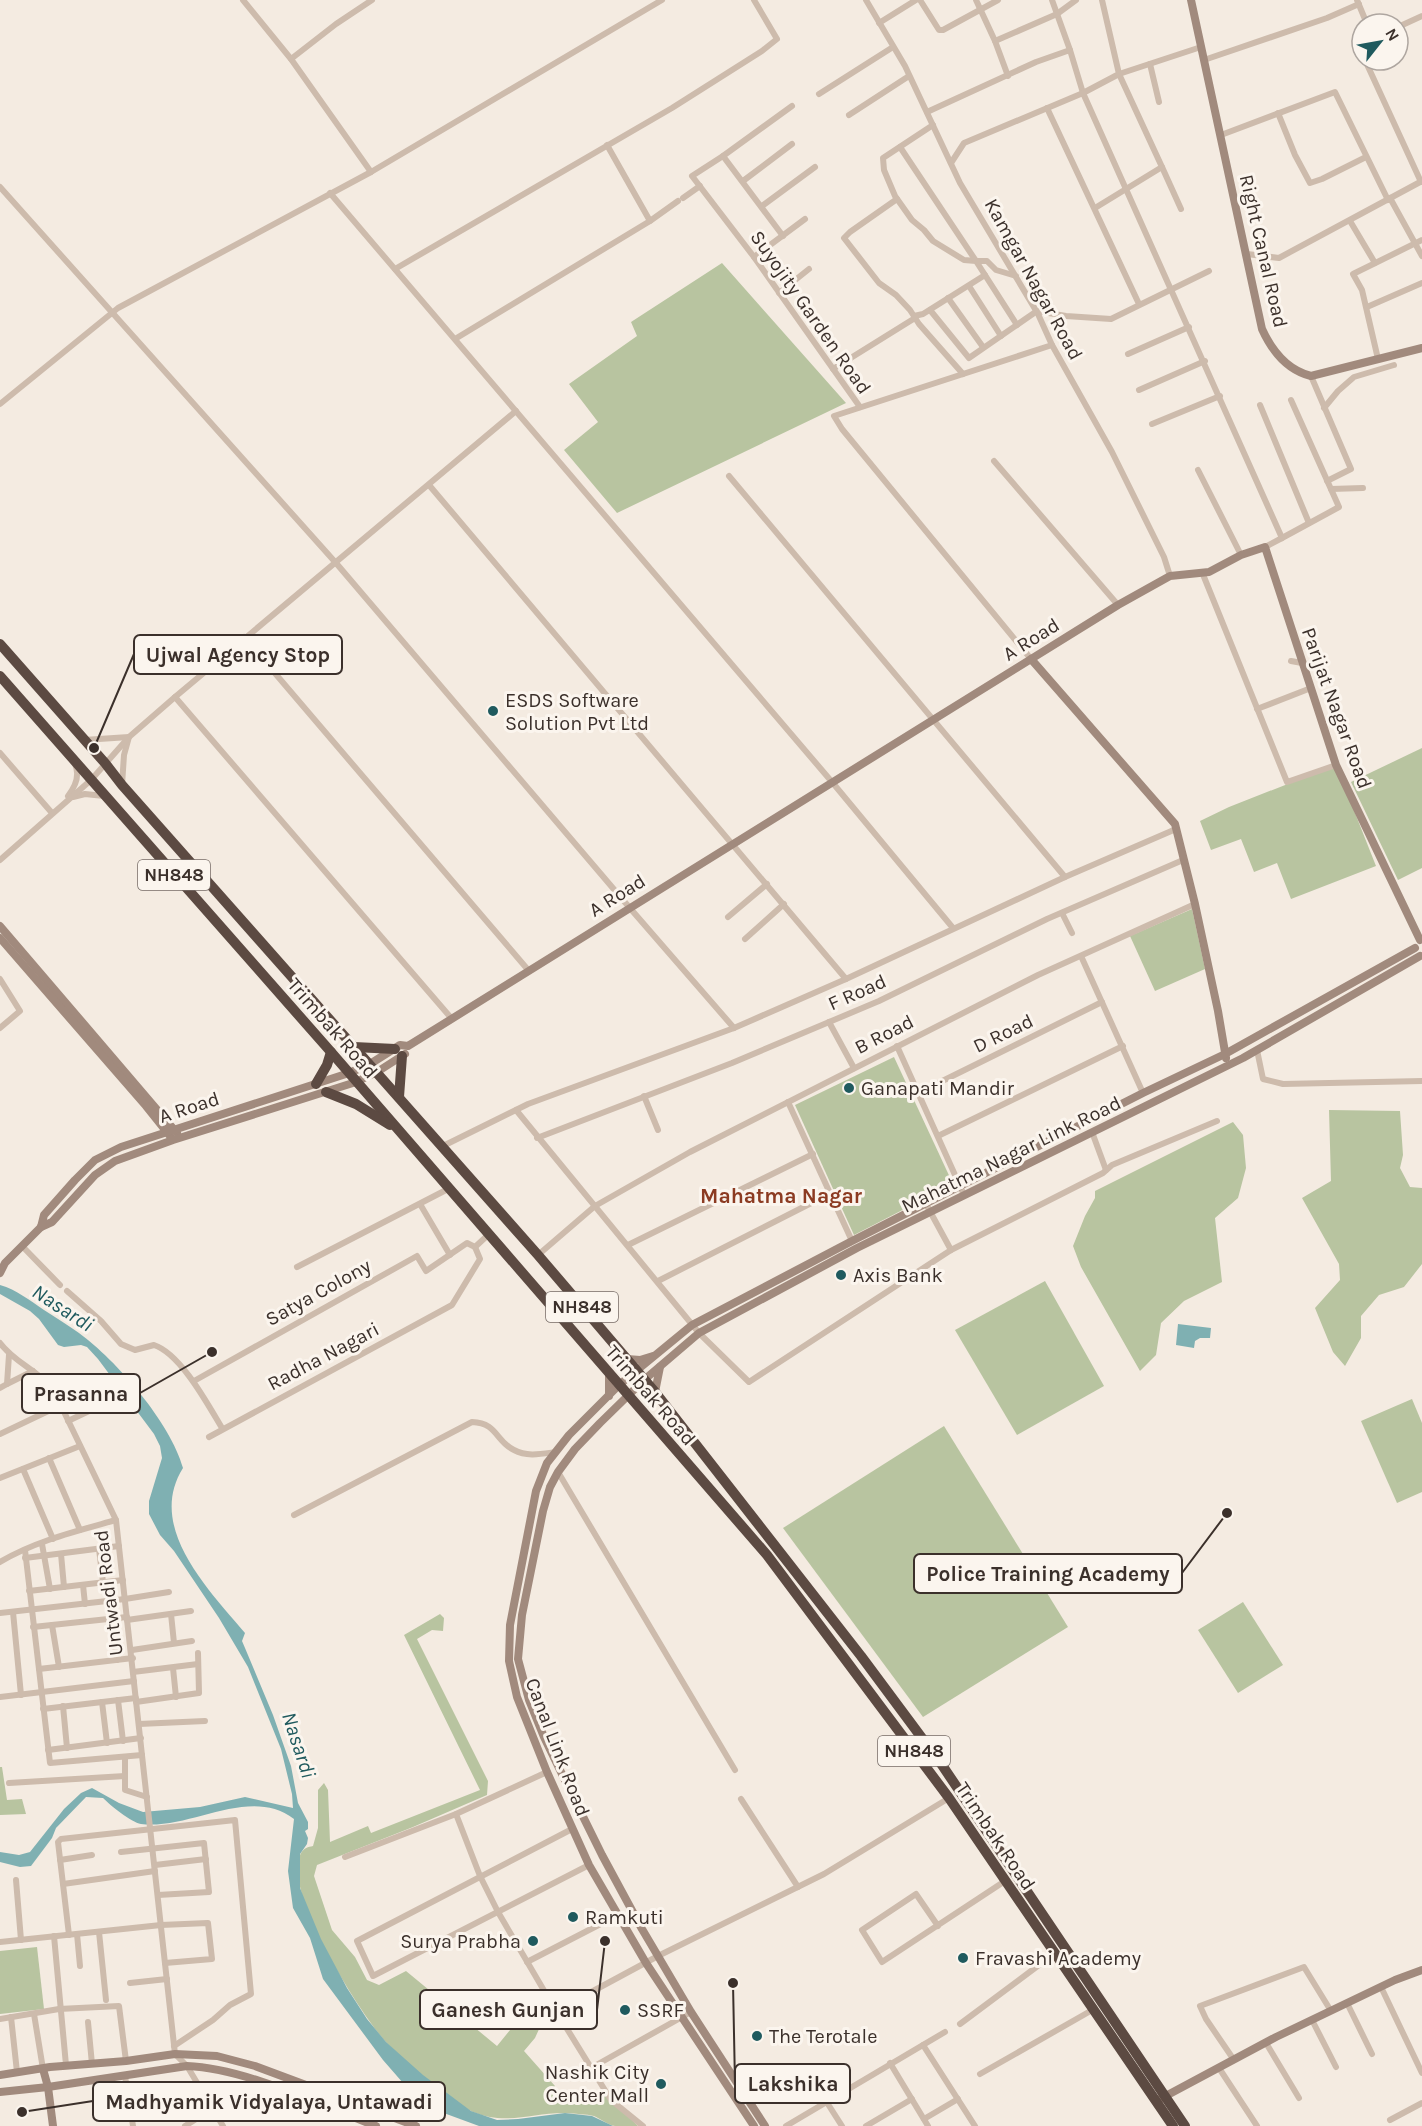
<svg xmlns="http://www.w3.org/2000/svg" width="1422" height="2126" viewBox="0 0 1422 2126" font-family="Karla,sans-serif">
<style>
.green{fill:#b8c4a0}
.water{fill:#7fb0b2}
.lines{fill:none;stroke-linecap:round;stroke-linejoin:round}
.street{stroke:#cdbbac;stroke-width:6}
.secondary{stroke:#a18a7d;stroke-width:8}
.highway{stroke:#5c4a42;stroke-width:10}
.poi-dot{fill:#1f5a5e;stroke:#fbf5ee;stroke-width:2}
.labels{text-anchor:middle;stroke-width:6;stroke-linejoin:round;paint-order:stroke}
.shield{fill:#fbf5ee;stroke:#756b66;stroke-width:1.5}
.shield-label{font-size:18px;font-weight:bold;fill:#3b302b}
.street-label{font-size:20px;fill:#3b302b;stroke:#fbf5ee}
.poi-label{font-size:20px;fill:#3b302b;stroke:#fbf5ee;text-anchor:start}
.neighbourhood-label{font-size:21px;font-weight:bold;fill:#8c3b22;stroke:#fbf5ee}
.water-label{font-size:21px;font-style:italic;fill:#1f5a5e;stroke:#fbf5ee}
.leader{fill:none;stroke:#3b302b;stroke-width:2}
.callout-dot{fill:#3b302b;stroke:#fbf5ee;stroke-width:2}
.callout{fill:#fbf5ee;stroke:#3b302b;stroke-width:2}
.callout-label{font-size:21px;text-anchor:middle;font-weight:bold;fill:#3b302b}
</style>
<rect width="100%" height="100%" fill="#f4ebe1"/>
<g class="green">
<polygon points="722,263 846,403 617,513 564,450 598,422 569,384 637,336 631,322"/>
<polygon points="1422,748 1422,868 1398,880 1351,782"/>
<polygon points="1336,765 1376,866 1291,899 1277,863 1254,872 1241,839 1211,850 1200,821 1229,807"/>
<polygon points="1192,909 1205,969 1155,991 1130,936"/>
<polygon points="894,1057 953,1184 854,1235 795,1105"/>
<polygon points="1329,1110 1400,1111 1403,1155 1400,1168 1410,1187 1422,1188 1422,1264 1404,1287 1379,1295 1361,1316 1361,1338 1345,1366 1333,1352 1315,1308 1340,1280 1339,1264 1302,1198 1331,1181"/>
<polygon points="1233,1122 1243,1135 1246,1168 1238,1198 1215,1218 1222,1282 1184,1301 1161,1323 1156,1355 1140,1371 1081,1267 1073,1246 1085,1216 1095,1198 1095,1191"/>
<polygon points="1045,1281 1104,1386 1017,1435 955,1330"/>
<polygon points="1412,1399 1422,1423 1422,1492 1397,1503 1361,1421"/>
<polygon points="944,1426 1068,1627 923,1717 783,1528"/>
<polygon points="1243,1602 1283,1665 1238,1693 1198,1630"/>
<path d="M440 1614 444 1618 443 1631 432 1630 417 1639 488 1781 487 1795 413 1827 317 1865 314 1876 332 1930 355 1957 367 1980 379 1985 406 1971 497 2046 519 2019 530 2016 540 2027 535 2038 524 2051 555 2086 548 2095 601 2090 638 2126C631 2126 622 2126 615 2126 608 2125 601 2119 594 2116 586 2114 576 2114 567 2113 533 2112 507 2126 473 2112 452 2102 400 2058 384 2040 359 2011 280 1888 301 1853 304 1848 308 1847 313 1846L318 1828V1790L324 1783 328 1790 330 1842 368 1826 371 1833 480 1790 404 1635Z"/>
<polygon points="0,1767 2,1767 7,1800 22,1799 26,1814 0,1815"/>
<polygon points="37,1947 44,2009 0,2014 0,1951"/>
</g>
<g class="water">
<path d="M0 1285C17 1290 29 1300 44 1310 56 1318 68 1325 79 1333 116 1360 171 1423 183 1468 146 1527 208 1589 245 1633L242 1641 245 1648 273 1715 291 1766 298 1803 308 1822V1829L305 1831 308 1838 307 1844 300 1854V1888L321 1939 347 1988 367 2019 386 2042 423 2075 471 2111 497 2120 518 2119 565 2113 592 2116 613 2126H479L441 2112 410 2091 383 2060 323 1979 310 1938 293 1908 288 1871 294 1819C250 1785 191 1830 141 1824 131 1822 111 1806 103 1798L86 1797 56 1828 52 1838 31 1866 20 1867 0 1862V1852L19 1855 30 1852 64 1809 81 1793 92 1788 119 1803 143 1812 200 1807 245 1797 293 1808 292 1794 281 1749 248 1667 219 1618 174 1551 160 1535 149 1514V1501L162 1458 160 1446 154 1434 98 1359 87 1347 81 1345 64 1347 58 1345 39 1319 30 1311 0 1294Z"/>
<polygon points="1178,1324 1211,1328 1210,1338 1200,1338 1195,1341 1194,1348 1176,1345"/>
</g>
<g class="lines">
<g class="street">
<polyline points="243,0 291,59 371,172"/>
<polyline points="866,0 905,66 960,183 1038,314 1052,345 1112,452 1164,557 1170,576"/>
<polyline points="920,0 939,30 943,30 998,0"/>
<polyline points="976,0 995,41"/>
<polyline points="1052,0 1070,50"/>
<polyline points="1357,0 1367,24"/>
<polyline points="879,23 916,0"/>
<polyline points="1398,27 1422,16"/>
<polyline points="1362,44 1359,46 1362,53"/>
<polyline points="291,59 336,24 372,0"/>
<polyline points="1204,60 1327,18 1359,4"/>
<polyline points="1365,60 1421,182"/>
<polyline points="1150,64 1159,102"/>
<polyline points="1008,76 995,41 1057,14 1076,0"/>
<polyline points="819,94 893,47"/>
<polyline points="792,106 723,156 692,176 754,257 860,407"/>
<polyline points="1047,108 1139,304"/>
<polyline points="927,112 1036,62 1070,50 1083,93 1119,74 1102,0"/>
<polyline points="1278,113 1295,155 1310,183 1322,179 1366,157"/>
<polyline points="849,115 909,76"/>
<polyline points="933,125 883,158 884,170 895,196 912,220 924,230 933,241 964,260 976,261 1017,325"/>
<polyline points="1221,135 1335,92 1388,200"/>
<polyline points="607,145 650,221"/>
<polyline points="900,147 976,261 987,261 996,270 1016,276"/>
<polyline points="723,156 783,236"/>
<polyline points="951,163 964,143 1083,93 1282,538 1265,547"/>
<polyline points="1162,167 1181,209"/>
<polyline points="743,181 792,144"/>
<polyline points="0,187 336,563 629,907 734,1028"/>
<polyline points="330,193 832,782 953,928"/>
<polyline points="683,198 700,186"/>
<polyline points="1390,198 1422,256"/>
<polyline points="897,199 850,232 844,238 879,283 896,295 910,310 919,324 963,374"/>
<polyline points="762,206 815,167"/>
<polyline points="1095,208 1162,167 1119,74 1201,47"/>
<polyline points="1350,221 1375,263"/>
<polyline points="1247,254 1279,258 1422,181"/>
<polyline points="754,257 805,219"/>
<polyline points="395,269 672,108 762,51 777,39 754,0"/>
<polyline points="969,286 1001,336"/>
<polyline points="779,293 809,269"/>
<polyline points="948,298 983,347"/>
<polyline points="1367,307 1422,283"/>
<polyline points="930,310 969,358 1037,311 1066,316 1111,319 1209,271"/>
<polyline points="455,339 650,221 678,201"/>
<polyline points="1128,354 1189,327"/>
<polyline points="1378,359 1362,290 1353,274 1422,240"/>
<polyline points="833,369 915,318 914,316 923,314 985,275"/>
<polyline points="1311,376 1351,469 1327,481"/>
<polyline points="1139,390 1205,361"/>
<polyline points="0,404 118,308 371,172 662,0"/>
<polyline points="1260,405 1309,523"/>
<polyline points="1324,408 1338,391 1354,377 1394,365"/>
<polyline points="1152,424 1220,396"/>
<polyline points="994,461 1118,605"/>
<polyline points="1198,470 1241,555"/>
<polyline points="729,476 1065,877"/>
<polyline points="429,485 846,979"/>
<polyline points="1331,489 1363,488"/>
<polyline points="1282,538 1339,507 1291,400"/>
<polyline points="1202,572 1287,782 1336,765"/>
<polyline points="244,637 529,971"/>
<polyline points="1031,659 842,429 834,416 1052,345"/>
<polyline points="1291,661 1302,663"/>
<polyline points="175,697 452,1019"/>
<polyline points="1257,709 1311,688"/>
<polyline points="84,740 129,737 124,755 122,785"/>
<polyline points="0,753 52,813"/>
<path d="M68 796C75 787 80 775 75 764"/>
<polyline points="73,797 85,794 104,796"/>
<polyline points="0,860 91,780 129,737 175,697 516,411"/>
<polyline points="1062,913 1072,933"/>
<polyline points="728,917 767,884"/>
<polyline points="745,939 784,904"/>
<polyline points="1081,956 1143,1093"/>
<polyline points="0,979 20,1011 0,1028"/>
<polyline points="829,1022 854,1068"/>
<polyline points="897,1046 964,1195"/>
<polyline points="1257,1050 1263,1079 1283,1084 1422,1081"/>
<polyline points="918,1093 1102,1002"/>
<polyline points="644,1096 658,1130"/>
<polyline points="788,1102 852,1241"/>
<polyline points="516,1110 699,1333 749,1382 951,1250 1103,1173 1112,1165 1217,1121"/>
<polyline points="1092,1132 1106,1170"/>
<polyline points="938,1136 1123,1046"/>
<polyline points="537,1138 732,1063 879,1001 1047,919 1183,860"/>
<polyline points="443,1146 528,1104 734,1028 846,979 1065,877 1176,829"/>
<polyline points="420,1204 450,1255"/>
<polyline points="926,1204 951,1250"/>
<polyline points="628,1245 813,1154"/>
<polyline points="23,1247 60,1285"/>
<polyline points="538,1255 595,1206 690,1152 1038,975 1195,904"/>
<polyline points="297,1267 448,1189"/>
<polyline points="658,1281 831,1193"/>
<path d="M67 1291 101 1321 121 1344 135 1350 154 1345C181 1354 208 1405 222 1428"/>
<path d="M0 1343C15 1363 36 1369 53 1389L116 1520 175 2054 187 2066 223 2126"/>
<polyline points="194,1381 417,1256 426,1271 467,1243 475,1247 488,1235"/>
<polyline points="7,1384 33,1371"/>
<polyline points="0,1388 7,1384 9,1355"/>
<polyline points="68,1421 106,1403 93,1382"/>
<polyline points="0,1434 61,1405"/>
<polyline points="209,1437 452,1305 480,1259 475,1247"/>
<polyline points="49,1458 80,1530"/>
<polyline points="23,1469 53,1539"/>
<polyline points="558,1472 735,1770"/>
<polyline points="0,1478 80,1446"/>
<path d="M294 1515 472 1422C498 1423 495 1441 514 1450 527 1457 541 1454 556 1452"/>
<polyline points="42,1544 50,1589"/>
<polyline points="99,1549 103,1582"/>
<polyline points="25,1550 50,1763 142,1755"/>
<polyline points="61,1554 64,1587"/>
<polyline points="25,1558 119,1546"/>
<path d="M0 1562C35 1541 77 1531 116 1520"/>
<polyline points="83,1585 85,1604"/>
<polyline points="29,1591 123,1580"/>
<polyline points="13,1612 21,1695"/>
<polyline points="0,1613 125,1599 169,1592"/>
<polyline points="171,1614 174,1643"/>
<polyline points="111,1619 117,1660"/>
<polyline points="127,1620 191,1611"/>
<polyline points="52,1625 59,1667"/>
<polyline points="33,1627 127,1617"/>
<polyline points="132,1650 192,1641"/>
<polyline points="173,1668 176,1697"/>
<polyline points="39,1669 133,1658"/>
<polyline points="133,1672 198,1664"/>
<polyline points="0,1697 134,1681"/>
<polyline points="118,1700 123,1741"/>
<polyline points="102,1702 107,1743"/>
<polyline points="136,1702 199,1693 198,1653"/>
<polyline points="63,1706 67,1748"/>
<polyline points="43,1709 136,1698"/>
<polyline points="139,1724 205,1721"/>
<polyline points="48,1750 141,1738"/>
<polyline points="125,1757 125,1790 147,1797"/>
<polyline points="9,1783 125,1776"/>
<polyline points="741,1799 798,1887"/>
<polyline points="456,1814 480,1876 498,1912 556,2011 611,2100 643,2126"/>
<polyline points="572,1829 357,1941 373,1976 589,1865"/>
<polyline points="121,1852 204,1843 209,1892 158,1895"/>
<polyline points="345,1857 456,1814 547,1772"/>
<polyline points="60,1860 92,1855"/>
<polyline points="155,1865 206,1859"/>
<polyline points="16,1880 21,1940"/>
<polyline points="63,1884 155,1871"/>
<polyline points="938,1926 916,1894 862,1930 882,1962 1005,1881"/>
<polyline points="99,1932 106,2000"/>
<polyline points="77,1934 80,1966"/>
<polyline points="69,1935 58,1842 61,1839 235,1820 251,1994 230,2005 213,2020 174,2046"/>
<polyline points="54,1936 66,2065"/>
<polyline points="0,1942 161,1925 208,1923 212,1959 165,1963"/>
<polyline points="527,1962 618,1915"/>
<polyline points="130,1983 167,1979"/>
<polyline points="1381,1987 1422,2073"/>
<polyline points="1347,2003 1372,2054"/>
<polyline points="556,2011 658,1956 824,1874 949,1798"/>
<polyline points="34,2014 43,2069"/>
<polyline points="11,2017 17,2072"/>
<polyline points="0,2019 59,2009 119,2006 126,2061"/>
<polyline points="1312,2020 1336,2067"/>
<polyline points="88,2022 92,2064"/>
<polyline points="960,2024 1055,1953"/>
<polyline points="1266,2043 1299,2098"/>
<polyline points="923,2045 975,2126"/>
<polyline points="1234,2060 1206,2019 1200,2006 1304,1967 1331,2011"/>
<polyline points="890,2063 928,2126"/>
<polyline points="591,2068 691,2012"/>
<polyline points="1219,2068 1257,2126"/>
<polyline points="980,2074 1094,2009"/>
<polyline points="125,2076 133,2126"/>
<polyline points="826,2101 842,2126"/>
<polyline points="924,2119 958,2099"/>
<polyline points="1390,2120 1422,2103"/>
<polyline points="185,2126 212,2109"/>
<polyline points="786,2126 945,2032"/>
<polyline points="866,2126 912,2099"/>
</g>
<g class="secondary">
<path d="M1191 0 1262 329C1272 351 1287 370 1311 376L1422 348"/>
<polyline points="1031,659 1175,824 1195,904 1218,1011 1226,1058"/>
<polyline points="0,926 177,1133"/>
<polyline points="0,938 146,1106 170,1136"/>
<polyline points="41,1227 52,1222 95,1175 115,1161 173,1140 356,1082 377,1072 405,1054"/>
<polyline points="0,1273 5,1263 41,1227 44,1215 75,1180 95,1160 121,1147 349,1073 370,1064 400,1045 408,1046 1118,605 1170,576 1209,572 1241,555 1265,547 1336,765 1420,940"/>
<polyline points="627,1359 640,1360 653,1356"/>
<polyline points="655,1392 660,1367"/>
<polyline points="609,1396 609,1374"/>
<polyline points="43,2069 48,2087 53,2126"/>
<polyline points="0,2075 50,2067 126,2061 175,2054 217,2056 255,2066 416,2126"/>
<path d="M0 2092 48 2087 187 2066C245 2068 320 2105 376 2126"/>
<polyline points="1160,2099 1276,2037 1395,1980 1422,1970"/>
<polyline points="754,2126 646,1963 589,1865 547,1772 517,1697 509,1661 510,1625 536,1491 547,1463 569,1435 619,1385 692,1325 852,1241 1143,1093 1225,1054 1415,948"/>
<polyline points="765,2126 691,2012 642,1929 602,1855 560,1770 544,1737 529,1700 518,1659 522,1615 543,1511 550,1487 558,1472 575,1449 600,1423 644,1380 699,1333 857,1248 1243,1058 1420,956"/>
</g>
<g class="highway">
<polyline points="0,644 105,763 122,785 538,1255 655,1392 861,1656 942,1765 1185,2126"/>
<polyline points="0,676 331,1052 767,1555 949,1798 1173,2126"/>
<polyline points="354,1047 395,1049"/>
<polyline points="316,1084 327,1065 331,1052"/>
<polyline points="326,1092 356,1104 390,1125"/>
<polyline points="399,1097 402,1056"/>
</g>
</g>
<g class="poi-dot">
<circle cx="493" cy="711" r="6"/>
<circle cx="849" cy="1088" r="6"/>
<circle cx="841" cy="1275" r="6"/>
<circle cx="573" cy="1917" r="6"/>
<circle cx="533" cy="1941" r="6"/>
<circle cx="963" cy="1958" r="6"/>
<circle cx="625" cy="2010" r="6"/>
<circle cx="757" cy="2036" r="6"/>
<circle cx="661" cy="2084" r="6"/>
</g>
<g class="labels">
<g class="shield">
<rect x="138" y="860" width="72" height="30" rx="4.5"/>
<rect x="546" y="1292" width="72" height="30" rx="4.5"/>
<rect x="878" y="1736" width="72" height="30" rx="4.5"/>
</g>
<g class="shield-label">
<text x="174" y="881">NH848</text>
<text x="582" y="1313">NH848</text>
<text x="914" y="1757">NH848</text>
</g>
<g class="street-label">
<text transform="translate(1264 251) rotate(77)" y="7">Right Canal Road</text>
<text transform="translate(1034 279) rotate(61)" y="7">Kamgar Nagar Road</text>
<text transform="translate(811 312) rotate(55)" y="7">Suyojity Garden Road</text>
<text transform="translate(1031 639) rotate(-32)" y="7">A Road</text>
<text transform="translate(1337 708) rotate(70)" y="7">Parijat Nagar Road</text>
<text transform="translate(617 895) rotate(-32)" y="7">A Road</text>
<text transform="translate(857 992) rotate(-24)" y="7">F Road</text>
<text transform="translate(333 1028) rotate(49)" y="7">Trimbak Road</text>
<text transform="translate(1003 1033) rotate(-26)" y="7">D Road</text>
<text transform="translate(884 1034) rotate(-27)" y="7">B Road</text>
<text transform="translate(189 1107) rotate(-18)" y="7">A Road</text>
<text transform="translate(1011 1154) rotate(-26)" y="7">Mahatma Nagar Link Road</text>
<text transform="translate(318 1292) rotate(-29)" y="7">Satya Colony</text>
<text transform="translate(323 1356) rotate(-28)" y="7">Radha Nagari</text>
<text transform="translate(651 1395) rotate(49)" y="7">Trimbak Road</text>
<text transform="translate(108 1593) rotate(-97)" y="7">Untwadi Road</text>
<text transform="translate(558 1747) rotate(69)" y="7">Canal Link Road</text>
<text transform="translate(996 1836) rotate(56)" y="7">Trimbak Road</text>
</g>
<g class="poi-label">
<text x="505" y="707">ESDS Software<tspan x="505" dy="23">Solution Pvt Ltd</tspan></text>
<text x="861" y="1095">Ganapati Mandir</text>
<text x="853" y="1282">Axis Bank</text>
<text x="585" y="1924">Ramkuti</text>
<text x="521" y="1948" text-anchor="end">Surya Prabha</text>
<text x="975" y="1965">Fravashi Academy</text>
<text x="637" y="2017">SSRF</text>
<text x="769" y="2043">The Terotale</text>
<text x="649" y="2079" text-anchor="end">Nashik City<tspan x="649" dy="23">Center Mall</tspan></text>
</g>
<g class="neighbourhood-label">
<text x="781" y="1203">Mahatma Nagar</text>
</g>
<g class="water-label">
<text transform="translate(63 1308) rotate(33)" y="7">Nasardi</text>
<text transform="translate(299 1745) rotate(72)" y="7">Nasardi</text>
</g>
</g>
<path class="leader" d="M94 748L134 654M212 1352L140 1393M1227 1513L1182 1573M605 1941L597 2010M733 1983L735 2084M22 2112L93 2101"/>
<g class="callout-dot">
<circle cx="94" cy="748" r="6"/>
<circle cx="212" cy="1352" r="6"/>
<circle cx="1227" cy="1513" r="6"/>
<circle cx="605" cy="1941" r="6"/>
<circle cx="733" cy="1983" r="6"/>
<circle cx="22" cy="2112" r="6"/>
</g>
<g class="callout">
<rect x="134" y="635" width="208" height="39" rx="6"/>
<rect x="22" y="1374" width="118" height="39" rx="6"/>
<rect x="914" y="1554" width="268" height="39" rx="6"/>
<rect x="420" y="1990" width="177" height="39" rx="6"/>
<rect x="735" y="2064" width="115" height="39" rx="6"/>
<rect x="93" y="2082" width="352" height="39" rx="6"/>
</g>
<g class="callout-label">
<text x="238" y="662">Ujwal Agency Stop</text>
<text x="81" y="1401">Prasanna</text>
<text x="1048" y="1581">Police Training Academy</text>
<text x="508" y="2017">Ganesh Gunjan</text>
<text x="793" y="2091">Lakshika</text>
<text x="269" y="2109">Madhyamik Vidyalaya, Untawadi</text>
</g>
<g transform="translate(1380 42) rotate(59)"><circle r="28" fill="#fbf5ee" stroke="#aea6a0" stroke-width="1.5"/>
<path d="M0-4.5L10 22L0 15L-10 22Z" fill="#1f5a5e"/>
<text y="-9" font-size="16" font-weight="bold" text-anchor="middle" fill="#3b302b">N</text>
</g>
</svg>
